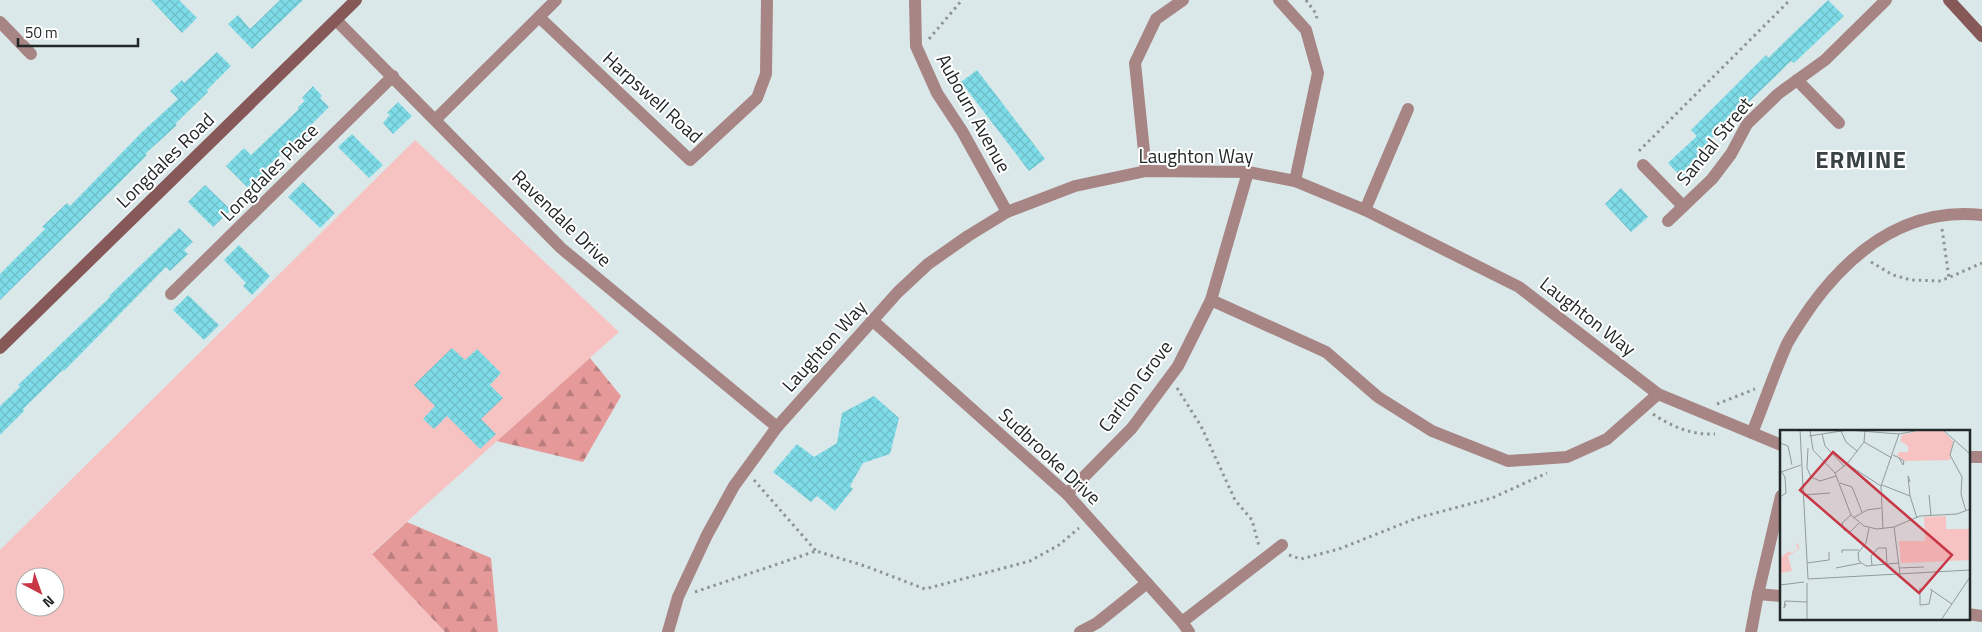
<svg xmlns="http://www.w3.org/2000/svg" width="1982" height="632" viewBox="0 0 1982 632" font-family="'Titillium Web',sans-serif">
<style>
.grass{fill:#f7c3c2;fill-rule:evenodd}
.forest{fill:url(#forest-firs)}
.building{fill:url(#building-cross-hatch)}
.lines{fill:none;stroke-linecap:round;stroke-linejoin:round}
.path{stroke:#8c9596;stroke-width:3;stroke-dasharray:2.5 4;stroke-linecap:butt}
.minor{stroke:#a78585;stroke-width:12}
.secondary{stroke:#865858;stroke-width:12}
.labels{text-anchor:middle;stroke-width:4;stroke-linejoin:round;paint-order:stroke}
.street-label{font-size:19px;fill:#222728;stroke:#fff}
.district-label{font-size:24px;font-weight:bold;letter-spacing:1px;fill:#394344;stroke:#fff}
.inset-road{fill:none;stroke:#919b9c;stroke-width:1}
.view{fill:#c73746;fill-opacity:0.15;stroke:#c73746;stroke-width:2.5}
.inset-edge{fill:none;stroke:#222728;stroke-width:2.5}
</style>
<defs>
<pattern id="forest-firs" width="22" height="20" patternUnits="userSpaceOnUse" patternTransform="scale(1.25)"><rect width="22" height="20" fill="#e59999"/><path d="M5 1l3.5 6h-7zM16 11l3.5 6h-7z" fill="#b97d7d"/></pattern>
<pattern id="building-cross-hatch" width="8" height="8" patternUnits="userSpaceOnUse" patternTransform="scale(1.25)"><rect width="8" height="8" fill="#7edce8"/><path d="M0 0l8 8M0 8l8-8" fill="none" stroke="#6dbdc7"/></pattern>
</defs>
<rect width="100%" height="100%" fill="#dbe8e9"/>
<path class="grass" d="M415 140 619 332 372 553 445 632H0V550ZM25 577H55V607H25Z"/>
<g class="forest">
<polygon points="590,358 621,396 583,462 497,441"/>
<polygon points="407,522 491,558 498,632 445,632 372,554"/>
</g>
<g class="building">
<polygon points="151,0 179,0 197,18 182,33"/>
<polygon points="280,0 303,0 252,49 228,24 238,15 250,29"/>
<polygon points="1828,0 1844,16 1794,63 1791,61 1724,126 1696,154 1702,160 1683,179 1668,163 1697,136 1691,130 1766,55 1768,58"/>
<polygon points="217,52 231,66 207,90 208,92 175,124 177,125 145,154 147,155 115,187 0,300 0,274 45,229 42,227 67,203 70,206 142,132 178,99 170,91 182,80 184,83"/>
<polygon points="977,70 1045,159 1029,171 961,82"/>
<polygon points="313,86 322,96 320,98 329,107 304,132 308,135 288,153 285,150 265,169 269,173 251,191 226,166 244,148 251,155 299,109 298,107 305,101 302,98"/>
<polygon points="398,102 412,116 393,134 383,123 390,115 387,113"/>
<polygon points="352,134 383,165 369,178 338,147"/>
<polygon points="303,182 335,213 320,228 288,197"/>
<polygon points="205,185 231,210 213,227 188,202"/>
<polygon points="1621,188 1648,217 1631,232 1605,204"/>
<polygon points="179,228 193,242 184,250 188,254 170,271 166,267 160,273 64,371 63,370 23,409 24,411 0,435 0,406 20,387 18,385 110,297 109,296"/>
<polygon points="239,245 270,276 252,295 243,286 246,283 224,260"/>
<polygon points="188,295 219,325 204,340 173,310"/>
<polygon points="452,348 465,360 477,349 501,373 490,385 503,398 481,419 496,434 480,449 447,416 434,429 423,419 435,406 414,385"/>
<polygon points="874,396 899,418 890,454 863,463 850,486 853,489 835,511 817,496 811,502 773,472 797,444 814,457 837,443 842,413"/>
</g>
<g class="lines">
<g class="path">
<polyline points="1306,0 1317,15 1316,21"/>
<polyline points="929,39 962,0"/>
<polyline points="1639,151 1790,0"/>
<polyline points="1942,229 1949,278"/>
<polyline points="1871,262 1893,275 1911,280 1941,281 1982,263"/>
<polyline points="1177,388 1201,426 1235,500 1252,520 1259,546"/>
<polyline points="1717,404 1755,389"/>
<path d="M1653 414C1672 427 1692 435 1715 434"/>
<polyline points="754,480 816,551"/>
<polyline points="1289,555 1301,559 1339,549 1417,518 1492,498 1547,473"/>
<polyline points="695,592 816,551 865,566 925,589 1030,561 1059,545 1079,528"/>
</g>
<g class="minor">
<polyline points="915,0 916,46 937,93 962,131 1007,212"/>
<polyline points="1279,0 1306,30 1318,73 1295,181"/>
<polyline points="539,17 690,160 757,98 766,74 767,0"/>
<polyline points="336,20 561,248 777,427"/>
<polyline points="0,22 31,54"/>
<polyline points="1797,80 1839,123"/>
<polyline points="436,119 556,0"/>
<polyline points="1643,165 1683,206"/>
<polyline points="1146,171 1135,63 1156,19 1183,0"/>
<polyline points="1365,210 1408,109"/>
<polyline points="1668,221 1712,179 1731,154 1747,124 1778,94 1825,60 1886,0"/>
<polyline points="171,294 393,76"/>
<polyline points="1211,300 1326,352 1378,397 1432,431 1508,461 1567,457 1607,439 1658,394"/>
<polyline points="872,320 1067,494 1182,622 1189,632"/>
<path d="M1752 433C1764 404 1774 373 1787 344 1794 331 1803 318 1812 305 1853 249 1908 207 1982 215"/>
<polyline points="1968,457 1982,457"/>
<polyline points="1067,494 1132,428 1178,366 1211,300 1248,172"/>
<polyline points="1758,594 1781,596"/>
<polyline points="1968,614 1982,616"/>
<polyline points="1182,622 1282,545"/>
<polyline points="668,632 678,597 707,535 734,486 777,427 898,292 928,264 968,236 1007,212 1075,186 1146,171 1248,172 1295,181 1365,210 1519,287 1658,394 1781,445"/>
<polyline points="1080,632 1097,623 1147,583"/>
<polyline points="1751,632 1758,594 1781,496"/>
</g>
<g class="secondary">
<polyline points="1949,0 1982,36"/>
<polyline points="0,348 356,0"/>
</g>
</g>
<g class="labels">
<g class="street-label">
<text transform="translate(653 97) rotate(42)" y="7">Harpswell Road</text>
<text transform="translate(974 113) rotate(61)" y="7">Aubourn Avenue</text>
<text transform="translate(1714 141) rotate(-51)" y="7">Sandal Street</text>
<text x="1196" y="163">Laughton Way</text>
<text transform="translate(165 160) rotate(-44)" y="7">Longdales Road</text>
<text transform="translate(269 172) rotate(-45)" y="7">Longdales Place</text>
<text transform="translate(562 218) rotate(44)" y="7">Ravendale Drive</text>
<text transform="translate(1588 316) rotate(38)" y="7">Laughton Way</text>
<text transform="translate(824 346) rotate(-48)" y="7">Laughton Way</text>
<text transform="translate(1135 386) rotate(-53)" y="7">Carlton Grove</text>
<text transform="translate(1050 456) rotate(43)" y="7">Sudbrooke Drive</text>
</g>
<g class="district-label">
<text x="1861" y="168">ERMINE</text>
</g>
</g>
<g transform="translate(1780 430)">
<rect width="190" height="190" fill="#dbe8e9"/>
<path d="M166 86V99H190V130L121 133 119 111H145L144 87ZM18 113 19 119 8 126 12 141 0 143V128L9 121 11 123 18 119 16 114 8 119Z" fill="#f7c3c2"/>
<path d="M143 0H162L173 11 170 30 125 31 117 26 119 22H128V16L120 11 122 5Z" fill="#f7c3c2"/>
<path class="inset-road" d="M20 0 28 149M30 0 33 20 55 43 71 85 84 96 97 99 114 97 140 86 177 84 190 79M163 0 190 24M61 1 66 12 77 21M42 4 45 16 64 36M29 6 68 0 119 4 140 0M174 11 170 25 182 47 181 64 186 81M84 12 112 28M0 13 8 16 12 35M28 18 27 38 31 47 40 51 56 46M113 25 119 28 124 31 123 35 119 28M67 34 101 56M1 42 21 35M55 43 67 34 84 12 85 1M130 52 128 46 130 66M60 53 72 57 82 82M102 55 130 66 137 88M23 65 50 63M149 65 151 85M0 67 6 63 5 47 1 41M71 85 62 93 64 100 70 102 79 93M73 88 87 80 101 78M114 97 120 144M89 98 86 113 78 123 79 131 86 136 119 133M103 99 101 56 119 4M62 123V120H79M27 133 49 130V122M92 135 91 126 98 118H106L107 134M56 138 81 133M119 138 144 137M28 149 190 140M0 155 24 152M140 158V175L149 174 152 160M150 159 172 174M6 174 4 178 5 171 27 172M27 190V153M161 190 190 147"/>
<path class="view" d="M53 22 172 125 139 163 20 60Z"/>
<rect width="190" height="190" class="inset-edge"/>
</g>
<g transform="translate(40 592) rotate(139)"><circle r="24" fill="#ffffff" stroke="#a7a9a9"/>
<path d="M0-4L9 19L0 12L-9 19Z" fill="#c73746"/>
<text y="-8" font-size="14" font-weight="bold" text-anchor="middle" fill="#222728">N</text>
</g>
<path d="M18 38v8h120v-8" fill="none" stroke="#222728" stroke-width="2.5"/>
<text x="25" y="38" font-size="15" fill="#222728" stroke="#ffffff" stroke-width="4" paint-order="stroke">50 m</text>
</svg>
